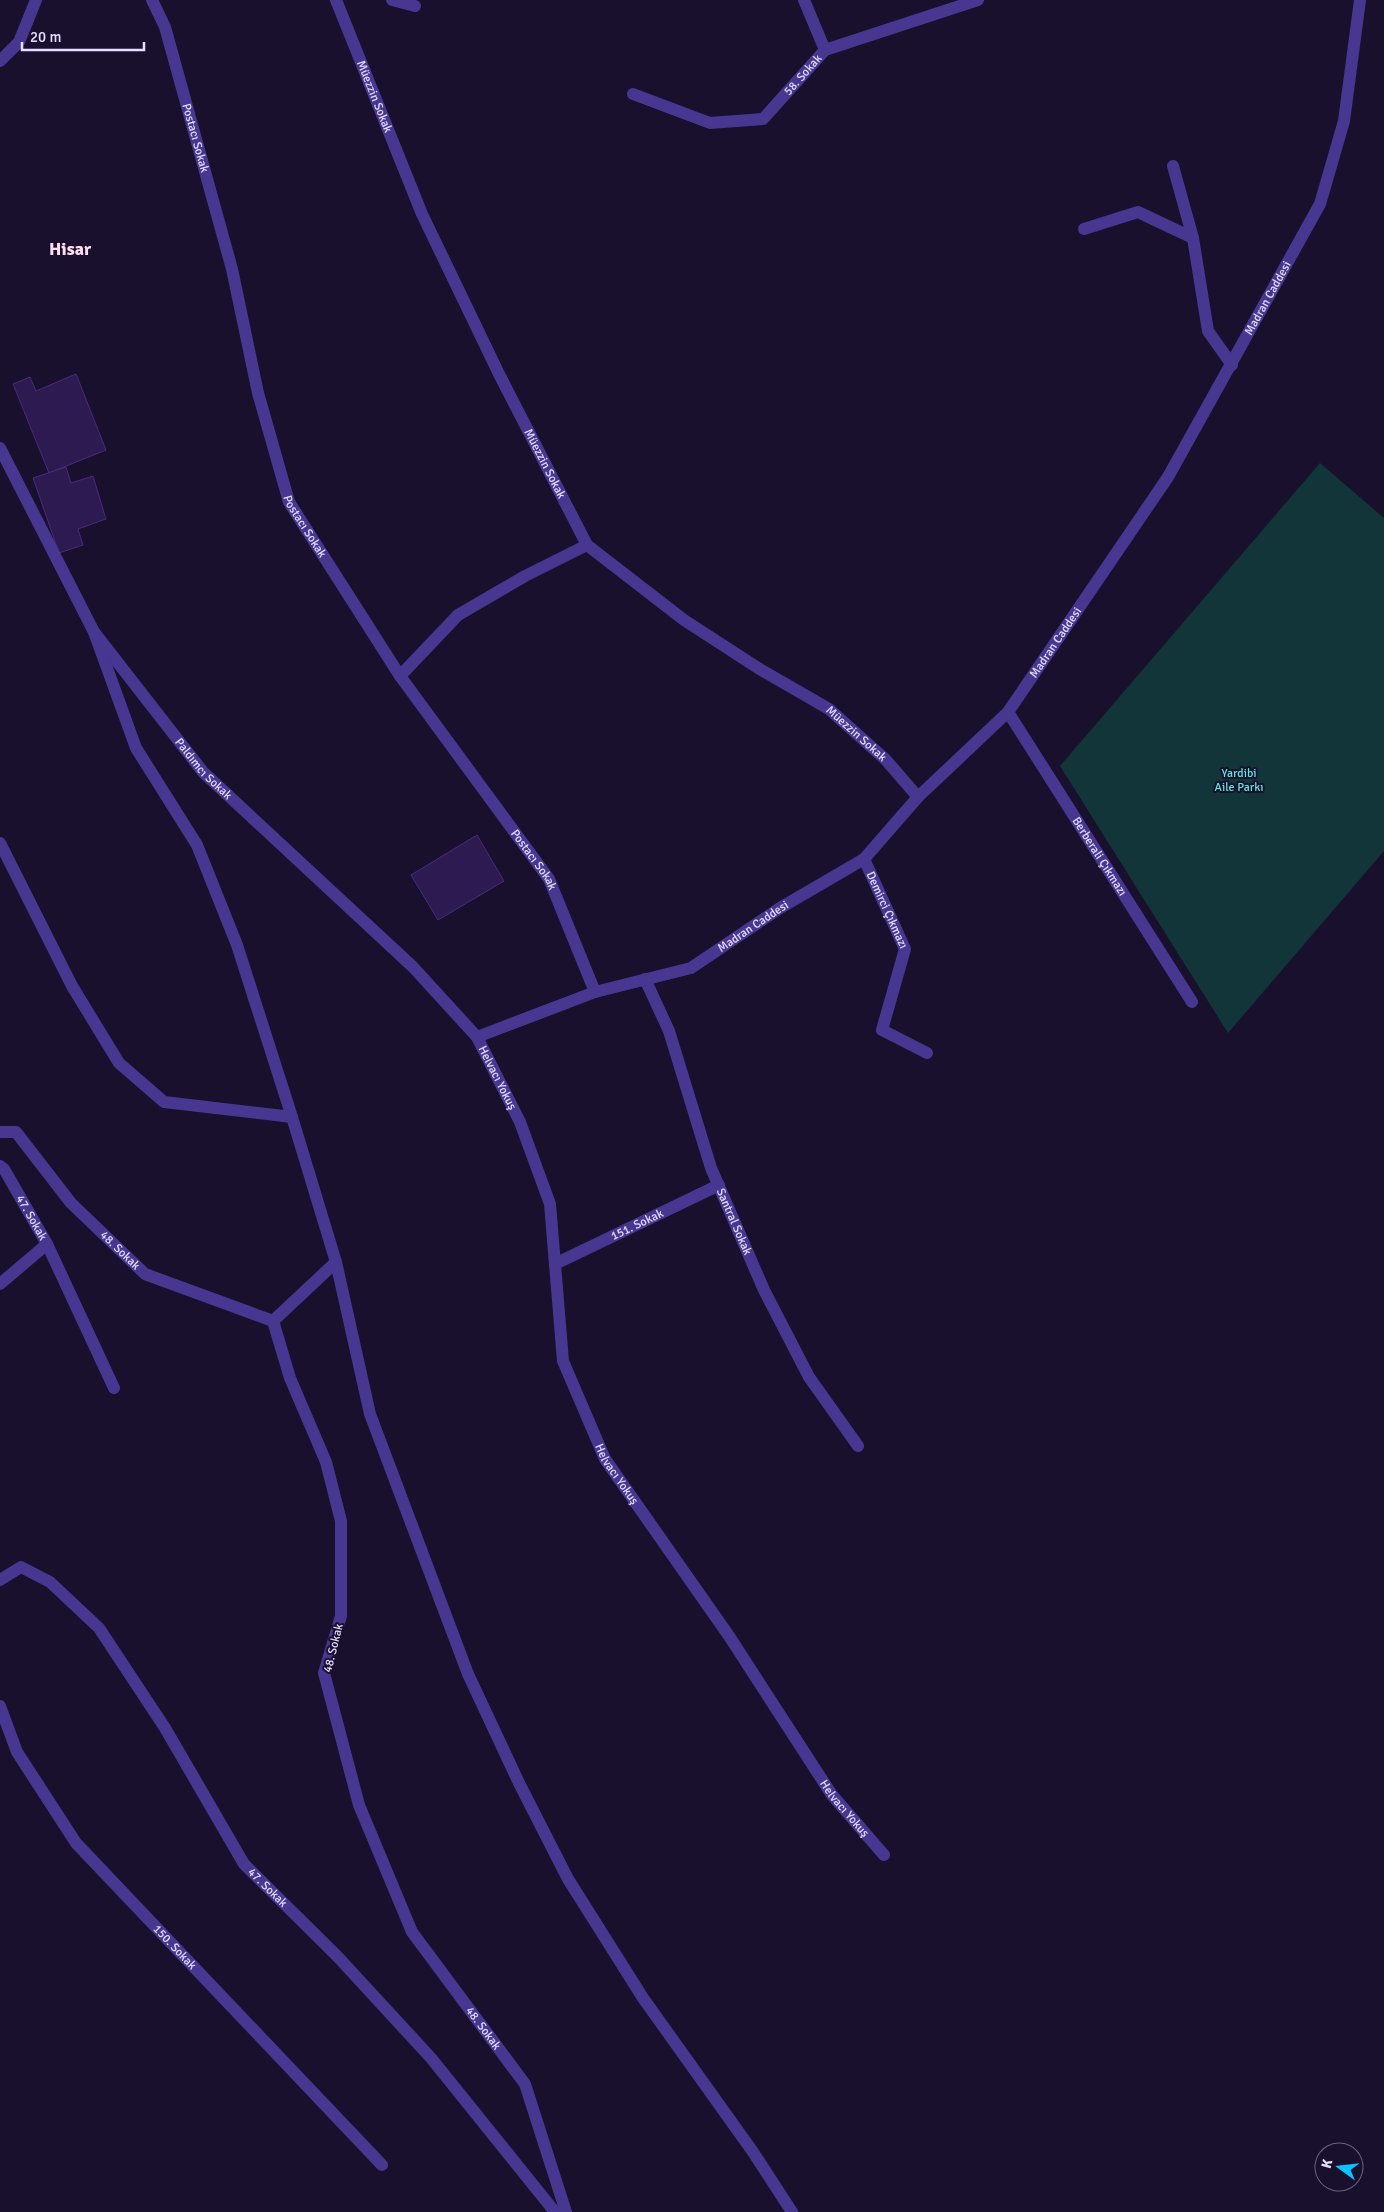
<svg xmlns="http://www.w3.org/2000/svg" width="1384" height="2212" viewBox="0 0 1384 2212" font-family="Signika,sans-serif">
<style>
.green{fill:#123539}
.building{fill:#2d1a51;stroke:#472b7e}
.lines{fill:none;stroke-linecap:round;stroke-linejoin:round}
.minor{stroke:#473790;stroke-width:12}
.labels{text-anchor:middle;stroke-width:4;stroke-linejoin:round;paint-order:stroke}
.street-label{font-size:12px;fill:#e6ddff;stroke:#19102e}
.park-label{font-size:12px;fill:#5eeada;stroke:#19102e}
.district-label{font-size:18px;font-weight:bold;fill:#ffdfef;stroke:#19102e}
</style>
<rect width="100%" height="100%" fill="#19102e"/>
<polygon class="green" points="1320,463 1384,518 1384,851 1228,1033 1060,766"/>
<g class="building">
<polygon points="76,374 106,450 49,473 13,384 30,377 36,391"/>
<polygon points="66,467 71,483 93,476 106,519 78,529 83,545 59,553 33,478"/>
<polygon points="477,835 504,881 438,920 411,875"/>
</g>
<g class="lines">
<g class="minor">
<path id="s1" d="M152 0 165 27 232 269 258 393 289 502 400 676 549 879 595 992"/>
<path id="s2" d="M336 0 422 214 499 374 587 545 684 620 758 668 829 709 886 760 918 797"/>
<polyline points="392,0 415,6"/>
<polyline points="804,0 825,50"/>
<polyline points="0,61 19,42 36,0"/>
<path id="s3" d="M633 94 710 123 763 119 825 50 978 0"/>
<polyline points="1173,166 1193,238 1208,331 1232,365"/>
<polyline points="1084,229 1138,212 1193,238"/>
<path id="s4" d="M0 448 94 632 203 772 413 967 477 1037 520 1122 550 1204 563 1361 605 1459 729 1636 832 1795 884 1855"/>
<polyline points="94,632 136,748 197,845 237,945 292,1117 336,1262 370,1414 468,1674 519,1783 568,1879 643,1998 753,2152 792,2212"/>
<polyline points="400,676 458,615 525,576 587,545"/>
<path id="s5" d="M1008 712 1192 1002"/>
<polyline points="0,843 72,986 119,1063 164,1102 292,1117"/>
<path id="s6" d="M864 859 905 949 882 1030 927 1053"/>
<path id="s7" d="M645 979 669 1031 711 1168 764 1290 809 1377 858 1446"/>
<path id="s8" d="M477 1037 595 992 691 968 780 908 864 859 918 797 1008 712 1168 477 1320 204 1344 121 1360 0"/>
<path id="s9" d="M0 1132H16L71 1203 145 1274 273 1321 290 1378 326 1462 341 1521V1616L324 1673 359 1805 412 1932 525 2084 566 2212"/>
<path id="s10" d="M0 1166 4 1169 47 1244 0 1284"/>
<polyline points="47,1244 114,1388"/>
<path id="s11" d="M555 1264 719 1185"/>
<polyline points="273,1321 336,1262"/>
<path id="s12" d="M0 1580 21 1567 50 1582 99 1628 165 1728 244 1864 338 1957 431 2058 555 2212"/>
<path id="s13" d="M0 1706 17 1752 76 1843 382 2165"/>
</g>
</g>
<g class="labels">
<g class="street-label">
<text dy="4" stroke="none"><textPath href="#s3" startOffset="195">58. Sokak</textPath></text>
<text dy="4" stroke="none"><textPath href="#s2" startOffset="104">Müezzin Sokak</textPath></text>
<text dy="4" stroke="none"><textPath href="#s1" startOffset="145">Postacı Sokak</textPath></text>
<text dy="4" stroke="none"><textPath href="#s8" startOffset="1125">Madran Caddesi</textPath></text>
<text dy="4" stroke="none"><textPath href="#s2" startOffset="509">Müezzin Sokak</textPath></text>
<text dy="4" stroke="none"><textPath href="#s1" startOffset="550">Postacı Sokak</textPath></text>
<text dy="4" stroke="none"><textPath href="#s8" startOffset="720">Madran Caddesi</textPath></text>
<text dy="4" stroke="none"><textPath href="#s2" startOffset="930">Müezzin Sokak</textPath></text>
<text dy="4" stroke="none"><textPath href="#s4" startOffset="382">Paldımcı Sokak</textPath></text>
<text dy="4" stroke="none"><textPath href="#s5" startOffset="171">Berberali Çıkmazı</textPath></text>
<text dy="4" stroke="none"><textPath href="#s1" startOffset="955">Postacı Sokak</textPath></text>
<text dy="4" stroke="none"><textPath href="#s6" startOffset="56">Demirci Çıkmazı</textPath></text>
<text dy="4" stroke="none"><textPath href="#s8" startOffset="300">Madran Caddesi</textPath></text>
<text dy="4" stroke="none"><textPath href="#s4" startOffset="811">Helvacı Yokuş</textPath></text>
<text dy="4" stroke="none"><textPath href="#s10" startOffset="61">47. Sokak</textPath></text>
<text dy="4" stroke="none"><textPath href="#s7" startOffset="259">Santral Sokak</textPath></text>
<text dy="4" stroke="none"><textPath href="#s11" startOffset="91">151. Sokak</textPath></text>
<text dy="4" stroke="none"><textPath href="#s9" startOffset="174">48. Sokak</textPath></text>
<text dy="4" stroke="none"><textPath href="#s4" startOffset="1231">Helvacı Yokuş</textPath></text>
<text transform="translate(333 1648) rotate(-76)" y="4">48. Sokak</text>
<text dy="4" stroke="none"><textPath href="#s4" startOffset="1636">Helvacı Yokuş</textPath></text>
<text dy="4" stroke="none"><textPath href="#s12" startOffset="435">47. Sokak</textPath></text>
<text dy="4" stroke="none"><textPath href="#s13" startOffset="301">150. Sokak</textPath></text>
<text dy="4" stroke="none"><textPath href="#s9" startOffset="1105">48. Sokak</textPath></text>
</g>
<g class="park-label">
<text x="1239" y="777">Yardibi<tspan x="1239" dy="14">Aile Parkı</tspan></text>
</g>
<g class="district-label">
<text x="70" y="255">Hisar</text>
</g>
</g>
<g transform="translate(1339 2167) rotate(285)"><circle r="24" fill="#19102e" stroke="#6b6282"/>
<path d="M0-4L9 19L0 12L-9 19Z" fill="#09c4ff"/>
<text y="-8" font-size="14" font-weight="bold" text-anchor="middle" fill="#e6ddff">K</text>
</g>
<path d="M22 42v8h122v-8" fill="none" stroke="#e6ddff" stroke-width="2.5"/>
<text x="30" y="42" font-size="15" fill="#e6ddff" stroke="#19102e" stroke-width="4" paint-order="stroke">20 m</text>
</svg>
